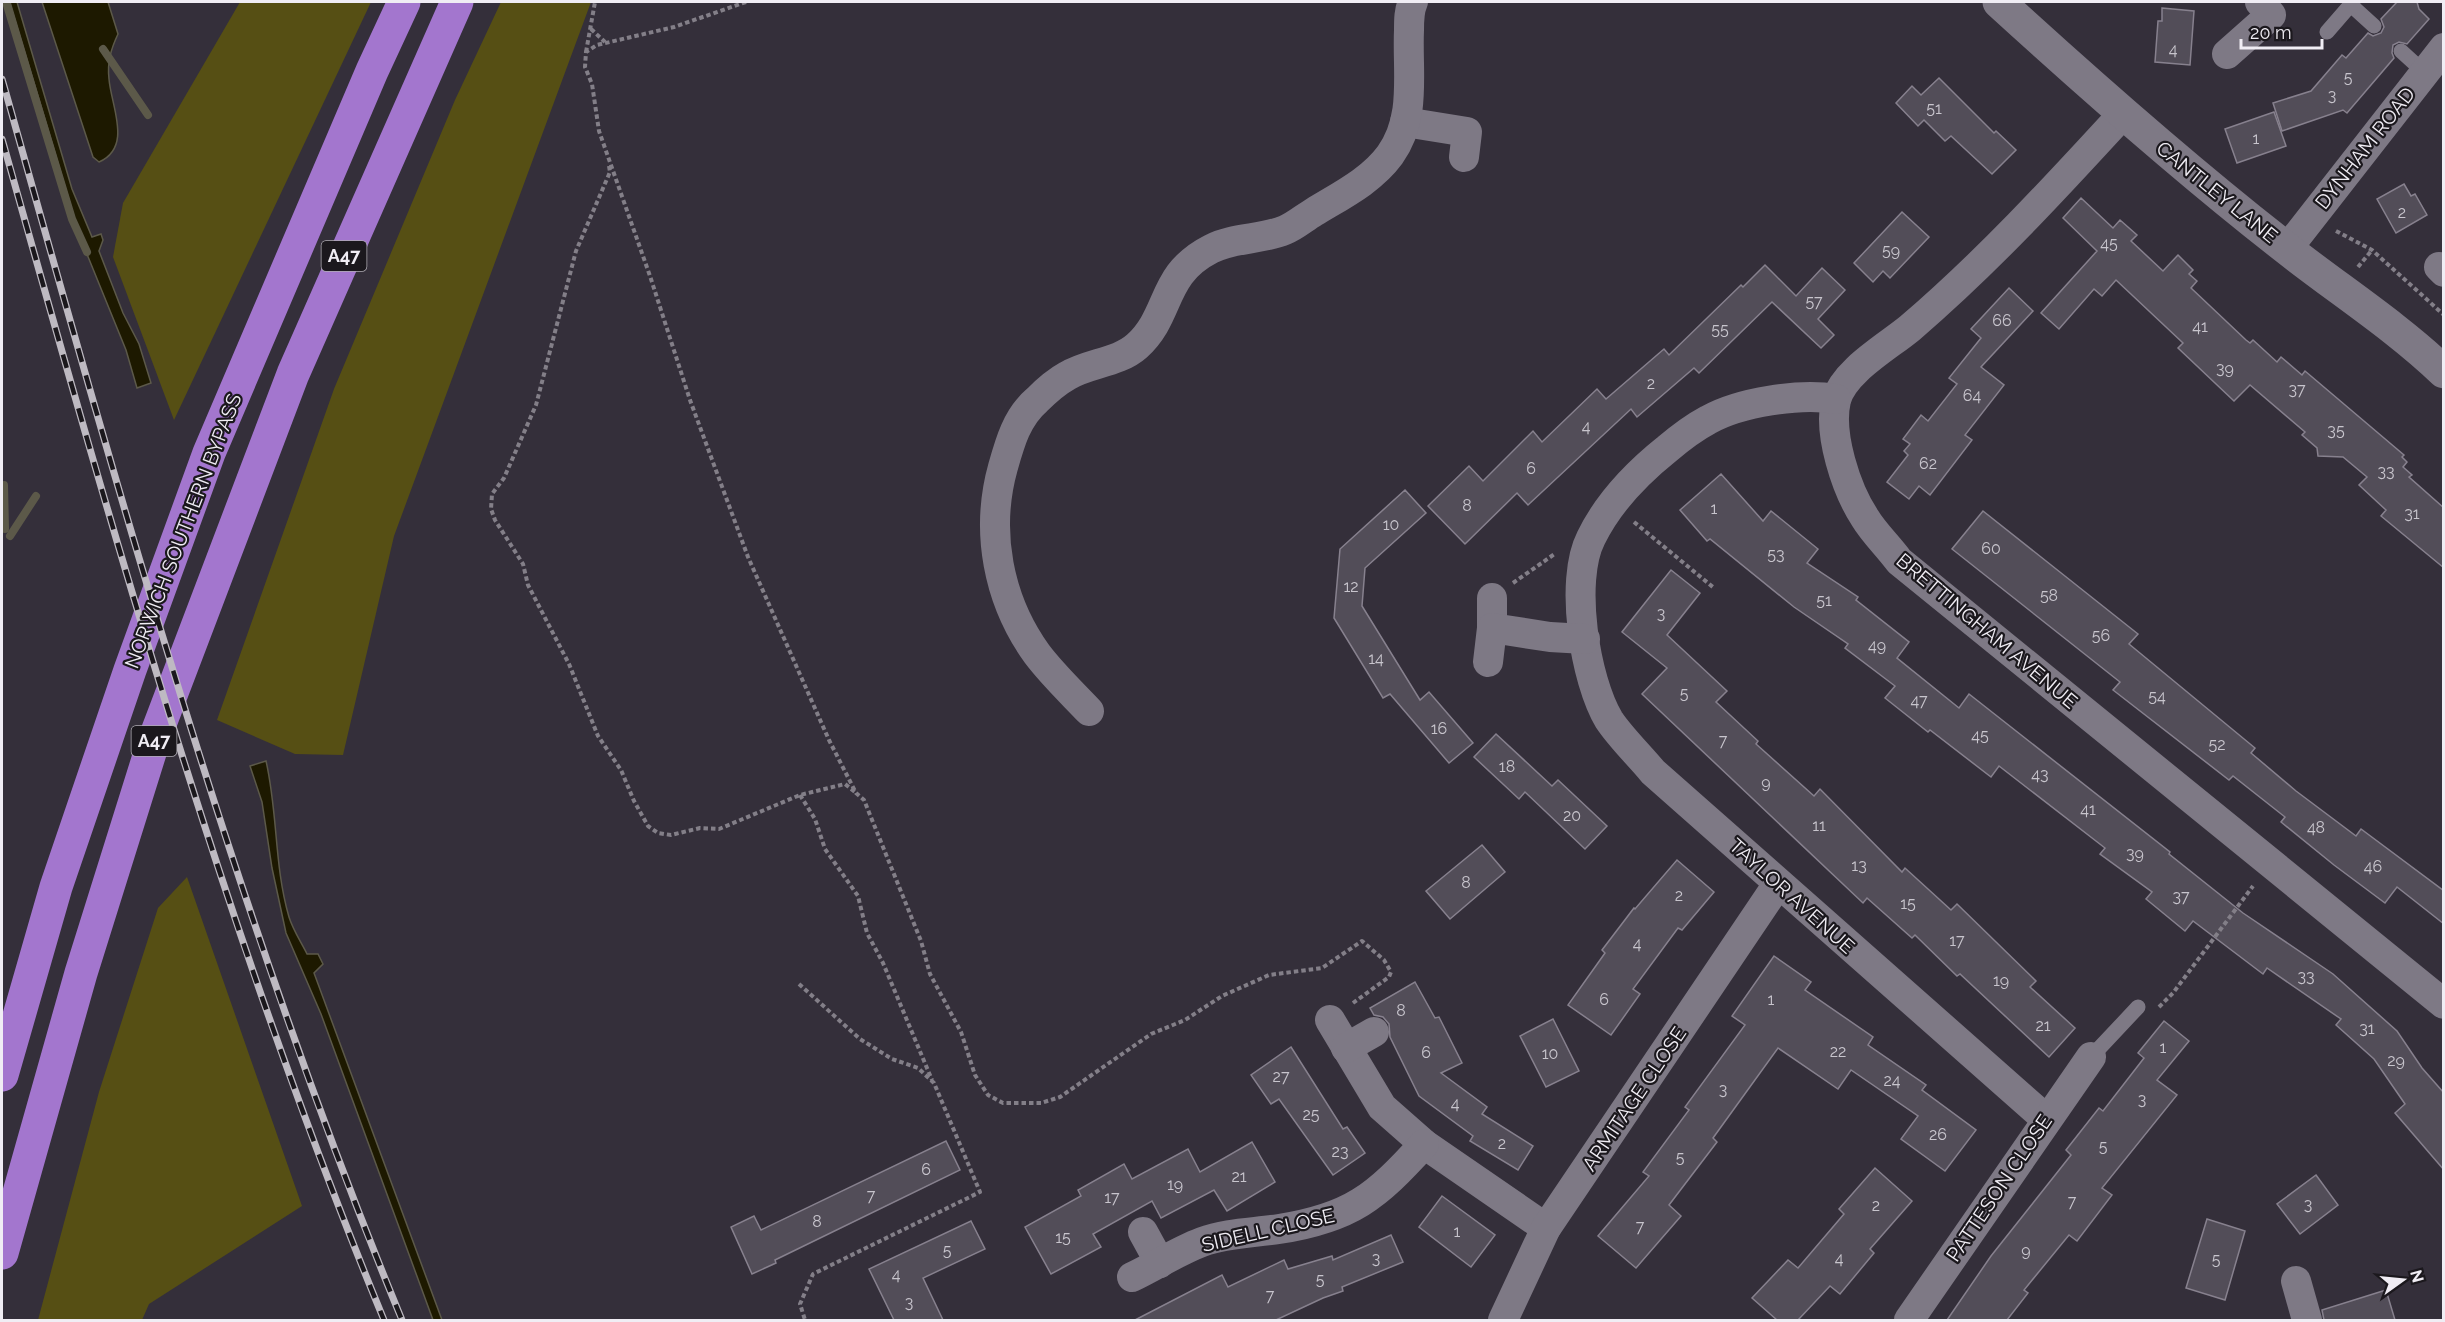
<svg xmlns="http://www.w3.org/2000/svg" width="2445" height="1322" viewBox="0 0 2445 1322" font-family="Raleway,sans-serif">
<style>
.green{fill:#564f14}
.water{fill:#1d1900;stroke:#5c5949;stroke-width:1.5}
.lines{fill:none;stroke-linecap:round;stroke-linejoin:round}
.stream{stroke:#5c5949;stroke-width:8}
.building{fill:#524d58;stroke:#87818e;stroke-width:1.5}
.path{stroke:#837f88;stroke-width:4;stroke-dasharray:4.5 3;stroke-linecap:butt}
.service{stroke:#7e7985;stroke-width:15}
.minor{stroke:#7e7985;stroke-width:30}
.tertiary{stroke:#7e7985;stroke-width:33}
.trunk{stroke:#a376ce;stroke-width:33}
.rail-casing{stroke:#bebac2;stroke-width:7}
.rail{stroke:#1b181d;stroke-width:4.5;stroke-dasharray:14;stroke-linecap:butt}
.labels{text-anchor:middle;stroke-width:4.5;stroke-linejoin:round;paint-order:stroke}
.number-label{font-size:16px;fill:#c8c5cd}
.shield{fill:#1b181d;stroke:#b0adb4;stroke-width:1.5}
.shield-label{font-size:18px;font-weight:bold;fill:#f0edf4}
.street-label{font-size:20px;fill:#f0edf4;stroke:#1b181d}
</style>
<rect width="100%" height="100%" fill="#342f3a"/>
<g class="green">
<polygon points="240,2 371,2 174,420 113,257 123,203"/>
<polygon points="501,2 591,2 394,536 343,755 295,754 217,720 334,389 455,100"/>
<polygon points="187,877 302,1206 149,1304 142,1320 38,1320 99,1092 158,908"/>
</g>
<g class="water">
<polygon points="10,2 17,2 72,189 92,237 101,234 103,240 99,251 123,313 139,344 151,383 137,388 126,350 80,237"/>
<path d="M42 2H108L118 34C111 49 107 62 109 79 111 106 133 147 99 162L93 157Z"/>
<path d="M266 761C278 813 274 866 289 917 293 930 301 942 307 954H318L323 964 314 973 442 1320H433L321 1014 286 933 272 868 262 802 250 766Z"/>
</g>
<g class="lines">
<g class="stream">
<polyline points="6,2 72,219 87,252"/>
<polyline points="103,49 148,115"/>
<polyline points="4,485 5,529"/>
<polyline points="10,536 36,496"/>
</g>
</g>
<g class="building">
<polygon points="2397,2 2417,2 2419,9 2429,19 2407,44 2399,42 2393,45 2392,53 2394,58 2347,113 2343,110 2282,131 2273,103 2311,91 2342,55 2346,58 2368,33 2373,36 2381,33 2384,27 2381,19"/>
<polygon points="2162,8 2194,11 2190,65 2155,62 2158,21 2162,21"/>
<polygon points="1939,78 1994,133 1996,131 2016,150 1992,174 1951,136 1945,141 1924,120 1918,126 1896,103 1912,86 1921,95"/>
<polygon points="2274,112 2286,146 2237,163 2225,129"/>
<polygon points="2404,184 2411,196 2415,194 2427,215 2396,233 2377,199"/>
<polygon points="2081,198 2113,228 2120,220 2137,235 2131,241 2163,271 2178,255 2193,270 2189,274 2197,281 2191,288 2246,340 2250,343 2253,340 2277,362 2281,357 2302,375 2305,371 2404,455 2402,457 2407,462 2403,467 2412,475 2409,477 2444,508 2444,568 2381,516 2386,510 2359,485 2367,477 2343,457 2318,456 2317,448 2302,435 2305,432 2250,385 2234,401 2178,348 2183,343 2116,280 2102,296 2094,289 2059,329 2041,313 2097,251 2063,218"/>
<polygon points="1902,212 1929,237 1890,278 1883,271 1873,282 1854,263"/>
<polygon points="1765,265 1796,296 1822,268 1845,290 1818,319 1834,335 1821,348 1772,302 1699,373 1694,368 1637,417 1631,409 1528,505 1517,493 1465,544 1428,506 1469,466 1483,481 1533,431 1542,442 1597,389 1606,399 1664,349 1669,355 1741,285 1743,287"/>
<polygon points="2009,288 2033,311 1981,367 2004,385 1965,435 1972,440 1930,495 1919,486 1909,499 1887,482 1908,455 1904,451 1910,444 1903,439 1921,415 1928,421 1957,384 1949,378 1981,338 1971,329"/>
<polygon points="1721,474 1763,521 1771,511 1818,549 1807,563 1858,597 1856,600 1909,642 1897,658 1959,708 1969,694 2170,852 2169,854 2243,913 2333,974 2397,1031 2422,1068 2444,1093 2444,1170 2395,1113 2405,1104 2374,1059 2336,1025 2341,1019 2267,968 2263,974 2193,921 2185,931 2146,899 2152,892 2100,854 2105,848 1999,766 1991,777 1930,730 1928,732 1885,698 1895,686 1845,648 1848,644 1794,607 1710,539 1707,541 1680,510"/>
<polygon points="1405,490 1426,513 1365,568 1362,606 1420,700 1429,692 1473,743 1449,763 1390,694 1383,698 1334,618 1340,549"/>
<polygon points="1983,511 2138,634 2129,644 2255,748 2251,753 2296,791 2356,836 2361,829 2444,891 2444,924 2397,887 2385,903 2334,865 2281,822 2285,817 2233,776 2229,780 2113,690 2120,682 1952,549"/>
<polygon points="1671,570 1700,593 1667,635 1727,691 1716,702 1758,741 1756,744 1814,796 1820,789 1902,872 1905,868 1951,910 1957,904 2036,981 2030,987 2075,1028 2049,1057 1960,974 1957,976 1915,935 1912,938 1867,898 1863,903 1642,694 1667,668 1622,632"/>
<polygon points="1496,734 1552,786 1558,780 1607,826 1585,849 1525,792 1519,799 1474,757"/>
<polygon points="1482,845 1505,872 1450,919 1426,891"/>
<polygon points="1677,860 1714,892 1682,930 1678,928 1633,989 1640,994 1611,1035 1568,1005 1605,953 1602,950 1634,908 1635,909"/>
<polygon points="1774,956 1811,982 1805,990 1873,1037 1868,1045 1926,1085 1922,1090 1976,1130 1945,1171 1901,1139 1918,1116 1851,1070 1838,1089 1778,1048 1713,1138 1717,1142 1669,1205 1681,1216 1636,1268 1598,1236 1649,1176 1643,1172 1689,1110 1685,1107 1745,1025 1732,1016"/>
<polygon points="1415,982 1435,1018 1439,1017 1462,1063 1441,1073 1487,1107 1482,1114 1533,1146 1518,1170 1470,1141 1473,1136 1419,1096 1390,1037 1389,1024 1383,1017 1374,1015 1370,1008"/>
<polygon points="1553,1019 1579,1071 1546,1087 1520,1036"/>
<polygon points="2164,1021 2189,1041 2157,1080 2177,1095 2102,1188 2112,1195 2077,1241 2069,1235 2024,1290 2028,1293 2007,1320 1947,1320 1991,1256 2071,1155 2066,1150 2099,1108 2103,1111 2144,1058 2138,1053"/>
<polygon points="1291,1047 1343,1129 1347,1127 1365,1153 1333,1175 1279,1099 1271,1104 1251,1075"/>
<polygon points="946,1141 960,1170 775,1260 776,1263 752,1274 731,1227 754,1216 761,1230"/>
<polygon points="1252,1142 1275,1182 1227,1211 1214,1190 1161,1218 1152,1201 1093,1234 1101,1247 1051,1274 1025,1227 1081,1196 1078,1190 1124,1164 1132,1179 1188,1149 1200,1172"/>
<polygon points="1875,1168 1912,1201 1870,1249 1874,1253 1840,1294 1830,1286 1798,1320 1777,1320 1752,1298 1788,1260 1798,1268 1844,1214 1839,1209"/>
<polygon points="2316,1175 2338,1205 2300,1234 2277,1204"/>
<polygon points="1442,1196 1495,1235 1471,1267 1419,1227"/>
<polygon points="2207,1219 2245,1231 2225,1300 2186,1288"/>
<polygon points="971,1221 985,1249 923,1278 943,1320 894,1320 869,1269"/>
<polygon points="1391,1235 1403,1262 1342,1287 1343,1291 1323,1298 1276,1320 1135,1320 1222,1275 1228,1287 1284,1260 1288,1269 1332,1256 1333,1260"/>
<polygon points="2386,1290 2395,1320 2324,1320 2322,1310"/>
</g>
<g class="lines">
<g class="path">
<polyline points="746,2 674,27 597,45 586,52 585,67 592,84 599,131 650,276 690,400 748,557 829,740 856,793 864,800 921,941 930,974 961,1032 975,1075 988,1095 1003,1103 1041,1103 1060,1097 1151,1034 1185,1020 1222,996 1269,975 1322,968 1362,941 1384,960 1391,972 1389,977 1353,1003"/>
<polyline points="591,29 605,42"/>
<polyline points="586,52 595,2"/>
<polyline points="609,166 610,172 576,251 536,405 504,478 492,494 491,509 495,520 523,564 528,585 569,664 598,736 621,770 634,801 648,826 658,833 671,835 700,828 719,829 800,795 845,784 855,792"/>
<polyline points="2336,231 2372,250 2444,315"/>
<polyline points="2358,267 2372,250"/>
<polyline points="1634,522 1714,588"/>
<polyline points="1513,583 1556,553"/>
<polyline points="800,795 815,819 825,849 858,896 867,933 883,963 932,1080"/>
<polyline points="799,984 860,1039 892,1059 918,1068 934,1083 980,1192 813,1274 800,1304 805,1320"/>
<polyline points="2159,1007 2173,993 2253,886"/>
</g>
<g class="service">
<polyline points="2352,6 2374,26"/>
<polyline points="2327,32 2353,2"/>
<polyline points="2401,51 2424,72"/>
<polyline points="2091,1057 2138,1007"/>
</g>
<g class="minor">
<polyline points="2227,54 2271,15 2260,2"/>
<path d="M2122 115C2054 189 1987 262 1910 328 1887 347 1844 371 1836 400 1828 434 1846 489 1865 518 1874 533 1888 546 1899 561L2444 1004"/>
<polyline points="1405,122 1467,132 1464,157"/>
<polyline points="2287,249 2444,48"/>
<polyline points="2439,267 2444,272"/>
<path d="M1836 399C1800 393 1740 402 1708 420 1693 428 1680 438 1667 449 1637 473 1608 503 1591 538 1569 581 1585 680 1609 720 1621 738 1639 755 1653 772L2046 1119"/>
<polyline points="1492,598 1492,628"/>
<polyline points="1488,662 1492,628 1550,637 1585,639"/>
<path d="M1089 711C1071 692 1052 674 1037 654 998 600 985 531 1003 467 1010 442 1017 417 1037 400 1046 391 1056 382 1067 376 1088 363 1118 363 1137 346 1172 314 1160 275 1211 249 1234 237 1261 240 1285 230 1295 226 1304 218 1314 212 1340 196 1371 181 1390 155 1417 117 1407 73 1409 30 1409 20 1409 10 1413 2"/>
<polyline points="1330,1020 1382,1107 1424,1144 1546,1228"/>
<polyline points="1346,1048 1374,1032"/>
<polyline points="1143,1232 1160,1263"/>
<path d="M1132 1277C1155 1266 1178 1251 1202 1242 1227 1233 1253 1233 1279 1229 1351 1218 1376 1197 1424 1144"/>
<polyline points="2296,1281 2307,1320"/>
<polyline points="1503,1320 1546,1228 1778,884"/>
<polyline points="1909,1320 2091,1057"/>
</g>
<path class="tertiary" d="M1999 2C2092 87 2186 170 2286 248 2338 289 2396 326 2444 372"/>
<g class="trunk">
<polyline points="2,1075 56,887 130,670 209,453 372,71 404,2"/>
<polyline points="2,1253 81,973 154,740 293,374 457,2"/>
</g>
<g class="rail-casing">
<g id="rail">
<path d="M2 79C120 498 236 918 402 1320"/>
<path d="M2 139C114 537 226 937 384 1320"/>
</g>
</g>
<use href="#rail" class="rail"/>
</g>
<g class="labels">
<g class="number-label">
<text x="2173" y="55">4</text>
<text x="2348" y="83">5</text>
<text x="2332" y="101">3</text>
<text x="1934" y="114">51</text>
<text x="2256" y="144">1</text>
<text x="2402" y="218">2</text>
<text x="2109" y="249">45</text>
<text x="1891" y="256">59</text>
<text x="1814" y="307">57</text>
<text x="2002" y="326">66</text>
<text x="2200" y="332">41</text>
<text x="1720" y="335">55</text>
<text x="2225" y="374">39</text>
<text x="1651" y="389">2</text>
<text x="2297" y="395">37</text>
<text x="1972" y="401">64</text>
<text x="1586" y="432">4</text>
<text x="2336" y="436">35</text>
<text x="1928" y="469">62</text>
<text x="1531" y="474">6</text>
<text x="2386" y="477">33</text>
<text x="1467" y="511">8</text>
<text x="1714" y="514">1</text>
<text x="2412" y="519">31</text>
<text x="1391" y="530">10</text>
<text x="1991" y="554">60</text>
<text x="1776" y="560">53</text>
<text x="1351" y="592">12</text>
<text x="2049" y="601">58</text>
<text x="1824" y="606">51</text>
<text x="1661" y="619">3</text>
<text x="2101" y="641">56</text>
<text x="1877" y="651">49</text>
<text x="1376" y="664">14</text>
<text x="1684" y="699">5</text>
<text x="2157" y="702">54</text>
<text x="1919" y="706">47</text>
<text x="1439" y="734">16</text>
<text x="1980" y="741">45</text>
<text x="1723" y="746">7</text>
<text x="2217" y="750">52</text>
<text x="1507" y="772">18</text>
<text x="2040" y="780">43</text>
<text x="1766" y="788">9</text>
<text x="2088" y="815">41</text>
<text x="1572" y="821">20</text>
<text x="1819" y="831">11</text>
<text x="2316" y="833">48</text>
<text x="2135" y="859">39</text>
<text x="1859" y="871">13</text>
<text x="2373" y="872">46</text>
<text x="1466" y="888">8</text>
<text x="1679" y="901">2</text>
<text x="2181" y="902">37</text>
<text x="1908" y="909">15</text>
<text x="1957" y="946">17</text>
<text x="1637" y="949">4</text>
<text x="2306" y="982">33</text>
<text x="2001" y="986">19</text>
<text x="1604" y="1005">6</text>
<text x="1771" y="1005">1</text>
<text x="1401" y="1016">8</text>
<text x="2043" y="1031">21</text>
<text x="2367" y="1034">31</text>
<text x="2163" y="1053">1</text>
<text x="1838" y="1057">22</text>
<text x="1426" y="1058">6</text>
<text x="1550" y="1059">10</text>
<text x="2396" y="1066">29</text>
<text x="1281" y="1082">27</text>
<text x="1892" y="1086">24</text>
<text x="1723" y="1095">3</text>
<text x="2142" y="1105">3</text>
<text x="1455" y="1109">4</text>
<text x="1311" y="1120">25</text>
<text x="1938" y="1140">26</text>
<text x="1502" y="1149">2</text>
<text x="2103" y="1152">5</text>
<text x="1340" y="1157">23</text>
<text x="1680" y="1163">5</text>
<text x="926" y="1175">6</text>
<text x="1239" y="1182">21</text>
<text x="1175" y="1190">19</text>
<text x="871" y="1201">7</text>
<text x="1112" y="1203">17</text>
<text x="2072" y="1207">7</text>
<text x="2308" y="1210">3</text>
<text x="1876" y="1211">2</text>
<text x="817" y="1227">8</text>
<text x="1640" y="1232">7</text>
<text x="1457" y="1237">1</text>
<text x="1063" y="1243">15</text>
<text x="947" y="1256">5</text>
<text x="2026" y="1256">9</text>
<text x="1376" y="1264">3</text>
<text x="1839" y="1264">4</text>
<text x="2216" y="1265">5</text>
<text x="896" y="1280">4</text>
<text x="1320" y="1285">5</text>
<text x="1270" y="1301">7</text>
<text x="909" y="1308">3</text>
</g>
<g class="shield">
<rect x="321.5" y="241" width="45" height="30" rx="4.5"/>
<rect x="131.5" y="726" width="45" height="30" rx="4.5"/>
</g>
<g class="shield-label">
<text x="344" y="262">A47</text>
<text x="154" y="747">A47</text>
</g>
<g class="street-label">
<text transform="translate(2365 148) rotate(-52)" y="7">DYNHAM ROAD</text>
<text transform="translate(2217 192) rotate(39)" y="7">CANTLEY LANE</text>
<text transform="translate(183 531) rotate(-69)" y="7">NORWICH SOUTHERN BYPASS</text>
<text transform="translate(1987 631) rotate(40)" y="7">BRETTINGHAM AVENUE</text>
<text transform="translate(1792 896) rotate(42)" y="7">TAYLOR AVENUE</text>
<text transform="translate(1634 1099) rotate(-56)" y="7">ARMITAGE CLOSE</text>
<text transform="translate(1999 1188) rotate(-56)" y="7">PATTESON CLOSE</text>
<text transform="translate(1268 1230) rotate(-13)" y="7">SIDELL CLOSE</text>
</g>
</g>
<rect width="2445" height="1322" fill="none" stroke="#f0edf4" stroke-width="6"/>
<g transform="translate(2403 1280) rotate(75)" stroke="#1b181d" stroke-width="4.5" paint-order="stroke">
<path d="M0-4.5L10 22L0 15L-10 22Z" fill="#f0edf4"/>
<text y="-9" font-size="16" font-weight="bold" text-anchor="middle" fill="#f0edf4">N</text>
</g>
<path d="M2241 39v9h81v-9" fill="none" stroke="#f0edf4" stroke-width="3"/>
<text x="2250" y="39" font-size="18" fill="#f0edf4" stroke="#1b181d" stroke-width="4.5" paint-order="stroke">20 m</text>
</svg>
